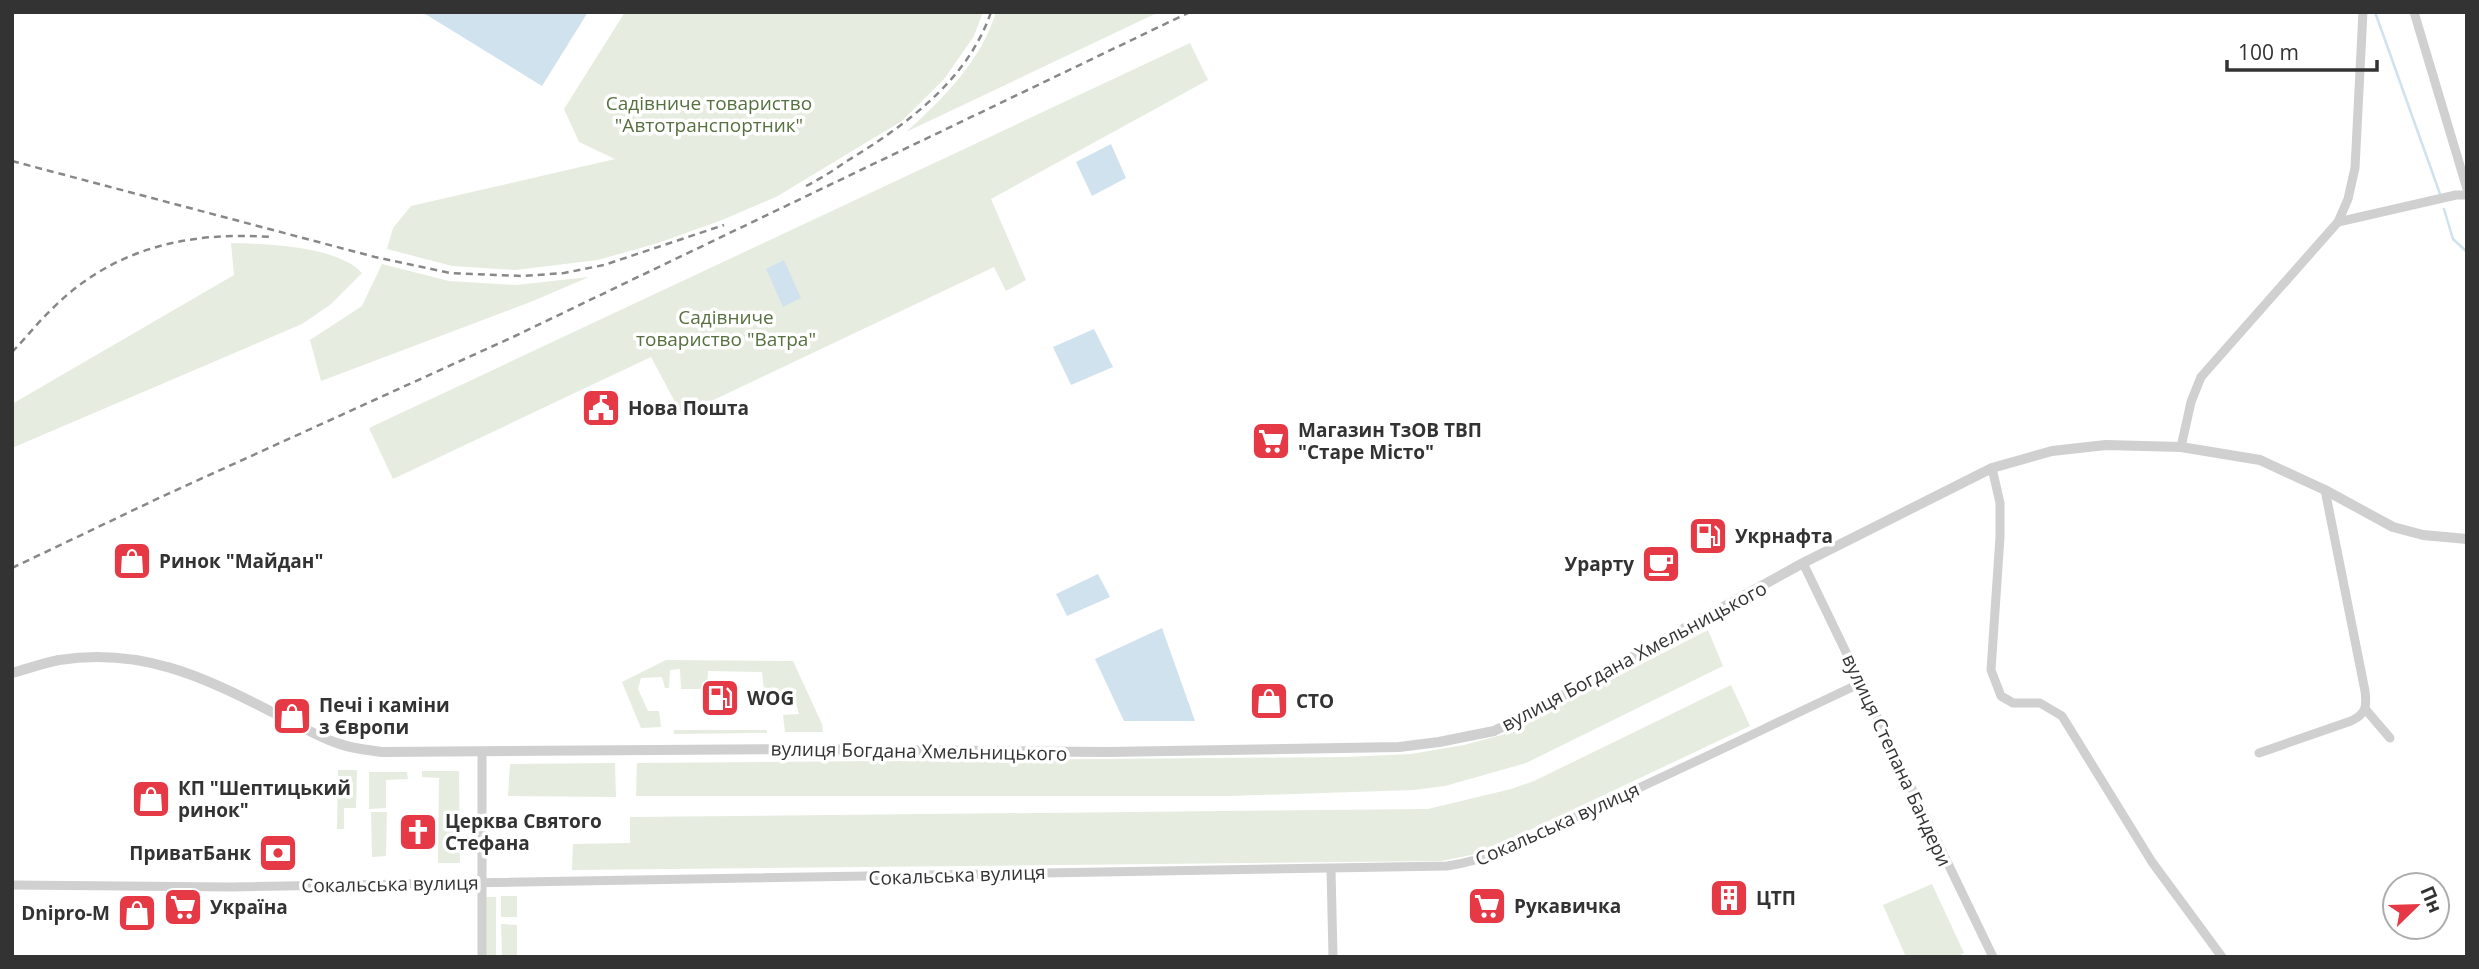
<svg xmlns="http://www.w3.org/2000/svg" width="2479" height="969" viewBox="0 0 2479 969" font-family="'Open Sans',sans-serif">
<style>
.green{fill:#e6ecdf}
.water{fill:#cfe2ee}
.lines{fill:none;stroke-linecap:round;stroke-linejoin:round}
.stream{stroke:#cfe2ee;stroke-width:2.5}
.minor{stroke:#d0d0d0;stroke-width:9}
.tertiary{stroke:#d0d0d0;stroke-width:10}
.rail{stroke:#888;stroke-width:2.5;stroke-dasharray:7 5;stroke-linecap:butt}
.labels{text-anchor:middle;stroke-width:7;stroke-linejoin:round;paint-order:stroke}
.park-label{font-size:19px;fill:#56703f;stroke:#fff}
.poi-label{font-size:19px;font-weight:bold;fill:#333;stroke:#fff;text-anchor:start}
.street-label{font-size:19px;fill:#333;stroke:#fff}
</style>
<rect width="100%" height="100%" fill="#fff"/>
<g class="green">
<polygon points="625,12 983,12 974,36 945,78 902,121 776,197 722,220 658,243 598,260 515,270 452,266 387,249 393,228 411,206 615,159 579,142 564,109"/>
<path d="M996 12H1159L906 132C943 99 981 61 996 12Z"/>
<polygon points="1190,43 1208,80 991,199 1026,280 1006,291 994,267 682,415 651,357 393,479 369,428"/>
<path d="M231 243C266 244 338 246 362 273L330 305 302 324 12 448V404L234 275Z"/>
<polygon points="382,264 449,281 516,285 589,277 533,301 321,381 310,340 362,306"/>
<polygon points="1708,630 1723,666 1526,763 1445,786 1413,790 1230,796 636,796 637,763 1344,757 1411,754 1464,745 1505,734"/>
<polygon points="666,660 793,661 822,724 823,732 785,732 783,715 799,714 793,693 764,690 762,672 708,671 707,689 681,689 680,669 670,670 669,688 665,688 662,677 641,678 638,689 648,711 659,711 661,727 641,728 622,682"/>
<polygon points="1731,685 1750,726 1481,853 1441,861 572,870 573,844 630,843 630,817 1428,809 1511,789 1534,781"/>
<polygon points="674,730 767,730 767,733 674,734"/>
<polygon points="615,763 616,797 508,796 510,764"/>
<polygon points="338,770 357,770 356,808 344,808 344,829 337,829"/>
<polygon points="422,771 459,771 460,863 438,863 439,778 422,777"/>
<polygon points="369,772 407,772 408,779 386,780 386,808 369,809"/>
<polygon points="371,812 387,812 386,856 372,857"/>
<polygon points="1932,884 1964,953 1956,957 1906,957 1883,905"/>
<rect x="501" y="896" width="16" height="21"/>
<polygon points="485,897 496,897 496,957 486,957"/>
<polygon points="501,924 517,925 517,957 502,957"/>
</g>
<g class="water">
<polygon points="422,12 588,12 542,86"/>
<polygon points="1111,144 1126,178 1092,196 1076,162"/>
<polygon points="784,260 801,298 783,307 766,269"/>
<polygon points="1094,329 1113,367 1071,385 1053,347"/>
<polygon points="1098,574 1110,597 1067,616 1056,594"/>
<polygon points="1162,628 1195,721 1124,721 1095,659"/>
</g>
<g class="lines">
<g class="stream">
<polyline points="2375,12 2440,194"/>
<polyline points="2444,209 2453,239 2467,252"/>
</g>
<g class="minor">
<polyline points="2414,12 2467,189"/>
<polyline points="2338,222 2456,195 2467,195"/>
<polyline points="2181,447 2191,402 2201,377 2338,222 2348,199 2355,168 2363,12"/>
<polyline points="1992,468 2000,503 2000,537 1991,670 2001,696 2013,703 2040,703 2062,716 2152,862 2222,957"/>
<polyline points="1803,563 1993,957"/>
<polyline points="2366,710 2390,738"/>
<polyline points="482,751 482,957"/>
<path d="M2259 753 2351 721C2366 714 2367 707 2365 691L2325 490"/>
<polyline points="1331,869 1333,957"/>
<path d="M12 885 232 887 1447 866C1496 859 1541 833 1586 812 1678 771 1769 726 1861 683"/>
</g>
<path class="tertiary" d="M12 673C27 669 43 663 59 660 140 647 202 676 272 712 294 722 317 737 340 744 353 749 368 750 382 752L788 749 1107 752 1399 747 1439 742 1494 731 1529 714 1803 563 1992 468 2052 451 2106 445 2181 447 2260 460 2325 490 2393 527 2423 535 2467 539"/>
<g class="rail">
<polyline points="12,161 375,257 450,273 523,276 564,273 604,265 724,225"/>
<path d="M806 186C820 179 834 170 847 161 906 125 968 80 991 12"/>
<path d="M12 352C26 338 38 322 53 308 113 248 189 231 272 237"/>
<polyline points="12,568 161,497 515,336 1190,12"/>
</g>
</g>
<defs>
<g id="civic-square" transform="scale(2.0125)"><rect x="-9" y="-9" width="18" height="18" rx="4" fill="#e63946" stroke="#fff"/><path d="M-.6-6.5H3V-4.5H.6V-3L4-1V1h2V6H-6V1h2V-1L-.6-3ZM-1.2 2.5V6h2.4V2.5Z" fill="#fff"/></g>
<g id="supermarket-square" transform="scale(2.0125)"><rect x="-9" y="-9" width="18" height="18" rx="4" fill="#e63946" stroke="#fff"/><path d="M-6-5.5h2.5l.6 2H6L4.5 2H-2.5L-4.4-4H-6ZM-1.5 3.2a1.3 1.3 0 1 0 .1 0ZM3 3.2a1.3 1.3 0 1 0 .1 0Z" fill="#fff"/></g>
<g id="fuel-square" transform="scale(2.0125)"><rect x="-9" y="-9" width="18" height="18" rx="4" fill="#e63946" stroke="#fff"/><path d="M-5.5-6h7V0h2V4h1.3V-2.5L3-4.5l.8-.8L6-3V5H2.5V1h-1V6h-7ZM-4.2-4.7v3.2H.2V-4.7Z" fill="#fff"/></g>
<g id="shop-square" transform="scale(2.0125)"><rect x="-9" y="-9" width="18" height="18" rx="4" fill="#e63946" stroke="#fff"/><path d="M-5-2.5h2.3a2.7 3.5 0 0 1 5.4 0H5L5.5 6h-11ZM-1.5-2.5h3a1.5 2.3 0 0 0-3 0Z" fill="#fff"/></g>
<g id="cafe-square" transform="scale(2.0125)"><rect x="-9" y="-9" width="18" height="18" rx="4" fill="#e63946" stroke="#fff"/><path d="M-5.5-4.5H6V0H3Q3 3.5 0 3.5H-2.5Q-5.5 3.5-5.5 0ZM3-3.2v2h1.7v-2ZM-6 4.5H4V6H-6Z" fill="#fff"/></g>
<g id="church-square" transform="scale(2.0125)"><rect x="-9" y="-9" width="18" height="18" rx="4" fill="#e63946" stroke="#fff"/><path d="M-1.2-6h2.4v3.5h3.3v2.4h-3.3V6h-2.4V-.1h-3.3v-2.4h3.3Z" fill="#fff"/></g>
<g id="bank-square" transform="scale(2.0125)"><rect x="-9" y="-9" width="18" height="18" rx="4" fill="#e63946" stroke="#fff"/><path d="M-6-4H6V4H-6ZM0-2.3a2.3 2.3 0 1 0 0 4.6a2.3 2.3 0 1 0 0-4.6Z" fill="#fff"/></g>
<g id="building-square" transform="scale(2.0125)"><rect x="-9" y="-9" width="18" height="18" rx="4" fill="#e63946" stroke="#fff"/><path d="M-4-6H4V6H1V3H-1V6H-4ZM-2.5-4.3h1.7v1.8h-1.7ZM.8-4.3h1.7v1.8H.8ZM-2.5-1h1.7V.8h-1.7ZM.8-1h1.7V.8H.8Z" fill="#fff"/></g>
</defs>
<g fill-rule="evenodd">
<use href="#civic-square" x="601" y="408"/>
<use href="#supermarket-square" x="1271" y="441"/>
<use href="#fuel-square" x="1708" y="536"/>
<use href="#shop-square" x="132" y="561"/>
<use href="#cafe-square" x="1661" y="564"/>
<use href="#fuel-square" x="720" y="698"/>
<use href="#shop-square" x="1269" y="701"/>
<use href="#shop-square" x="292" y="716"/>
<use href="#shop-square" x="151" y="799"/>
<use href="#church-square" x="418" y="832"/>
<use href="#bank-square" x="278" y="853"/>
<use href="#building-square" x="1729" y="898"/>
<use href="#supermarket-square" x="1487" y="906"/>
<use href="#supermarket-square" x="183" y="907"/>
<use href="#shop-square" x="137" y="913"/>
</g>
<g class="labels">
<g class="park-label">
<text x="709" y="110">Садівниче товариство<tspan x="709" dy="22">"Автотранспортник"</tspan></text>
<text x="726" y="324">Садівниче<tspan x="726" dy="22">товариство "Ватра"</tspan></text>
</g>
<g class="poi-label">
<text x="628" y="415">Нова Пошта</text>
<text x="1298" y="437">Магазин ТзОВ ТВП<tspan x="1298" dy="22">"Старе Місто"</tspan></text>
<text x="1735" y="543">Укрнафта</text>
<text x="159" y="568">Ринок "Майдан"</text>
<text x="1634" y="571" text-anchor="end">Урарту</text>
<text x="747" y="705">WOG</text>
<text x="1296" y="708">СТО</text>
<text x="319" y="712">Печі і каміни<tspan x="319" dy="22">з Європи</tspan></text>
<text x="178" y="795">КП "Шептицький<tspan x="178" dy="22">ринок"</tspan></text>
<text x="445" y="828">Церква Святого<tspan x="445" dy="22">Стефана</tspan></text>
<text x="251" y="860" text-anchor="end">ПриватБанк</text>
<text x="1756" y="905">ЦТП</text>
<text x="1514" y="913">Рукавичка</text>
<text x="210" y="914">Україна</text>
<text x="110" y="920" text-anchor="end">Dnipro-M</text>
</g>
<g class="street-label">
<text transform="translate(1634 656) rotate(-28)" y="7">вулиця Богдана Хмельницького</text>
<text transform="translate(919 751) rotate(1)" y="7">вулиця Богдана Хмельницького</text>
<text transform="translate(1897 760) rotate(65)" y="7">вулиця Степана Бандери</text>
<text transform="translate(1557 824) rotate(-24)" y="7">Сокальська вулиця</text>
<text transform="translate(957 875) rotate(-2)" y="7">Сокальська вулиця</text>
<text transform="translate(390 884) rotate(-1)" y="7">Сокальська вулиця</text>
</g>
</g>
<rect width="2479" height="969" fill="none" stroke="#333333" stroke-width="28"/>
<g transform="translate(2416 906) rotate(67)"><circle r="33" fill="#ffffff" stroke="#adadad" stroke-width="2"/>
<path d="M0-5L12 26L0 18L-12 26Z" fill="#e63946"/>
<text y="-10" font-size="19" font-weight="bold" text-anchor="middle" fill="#333333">Пн</text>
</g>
<path d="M2227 60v10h150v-10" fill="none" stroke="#333333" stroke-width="3.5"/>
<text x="2238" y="60" font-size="21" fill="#333333" stroke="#ffffff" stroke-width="5" paint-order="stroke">100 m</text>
</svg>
